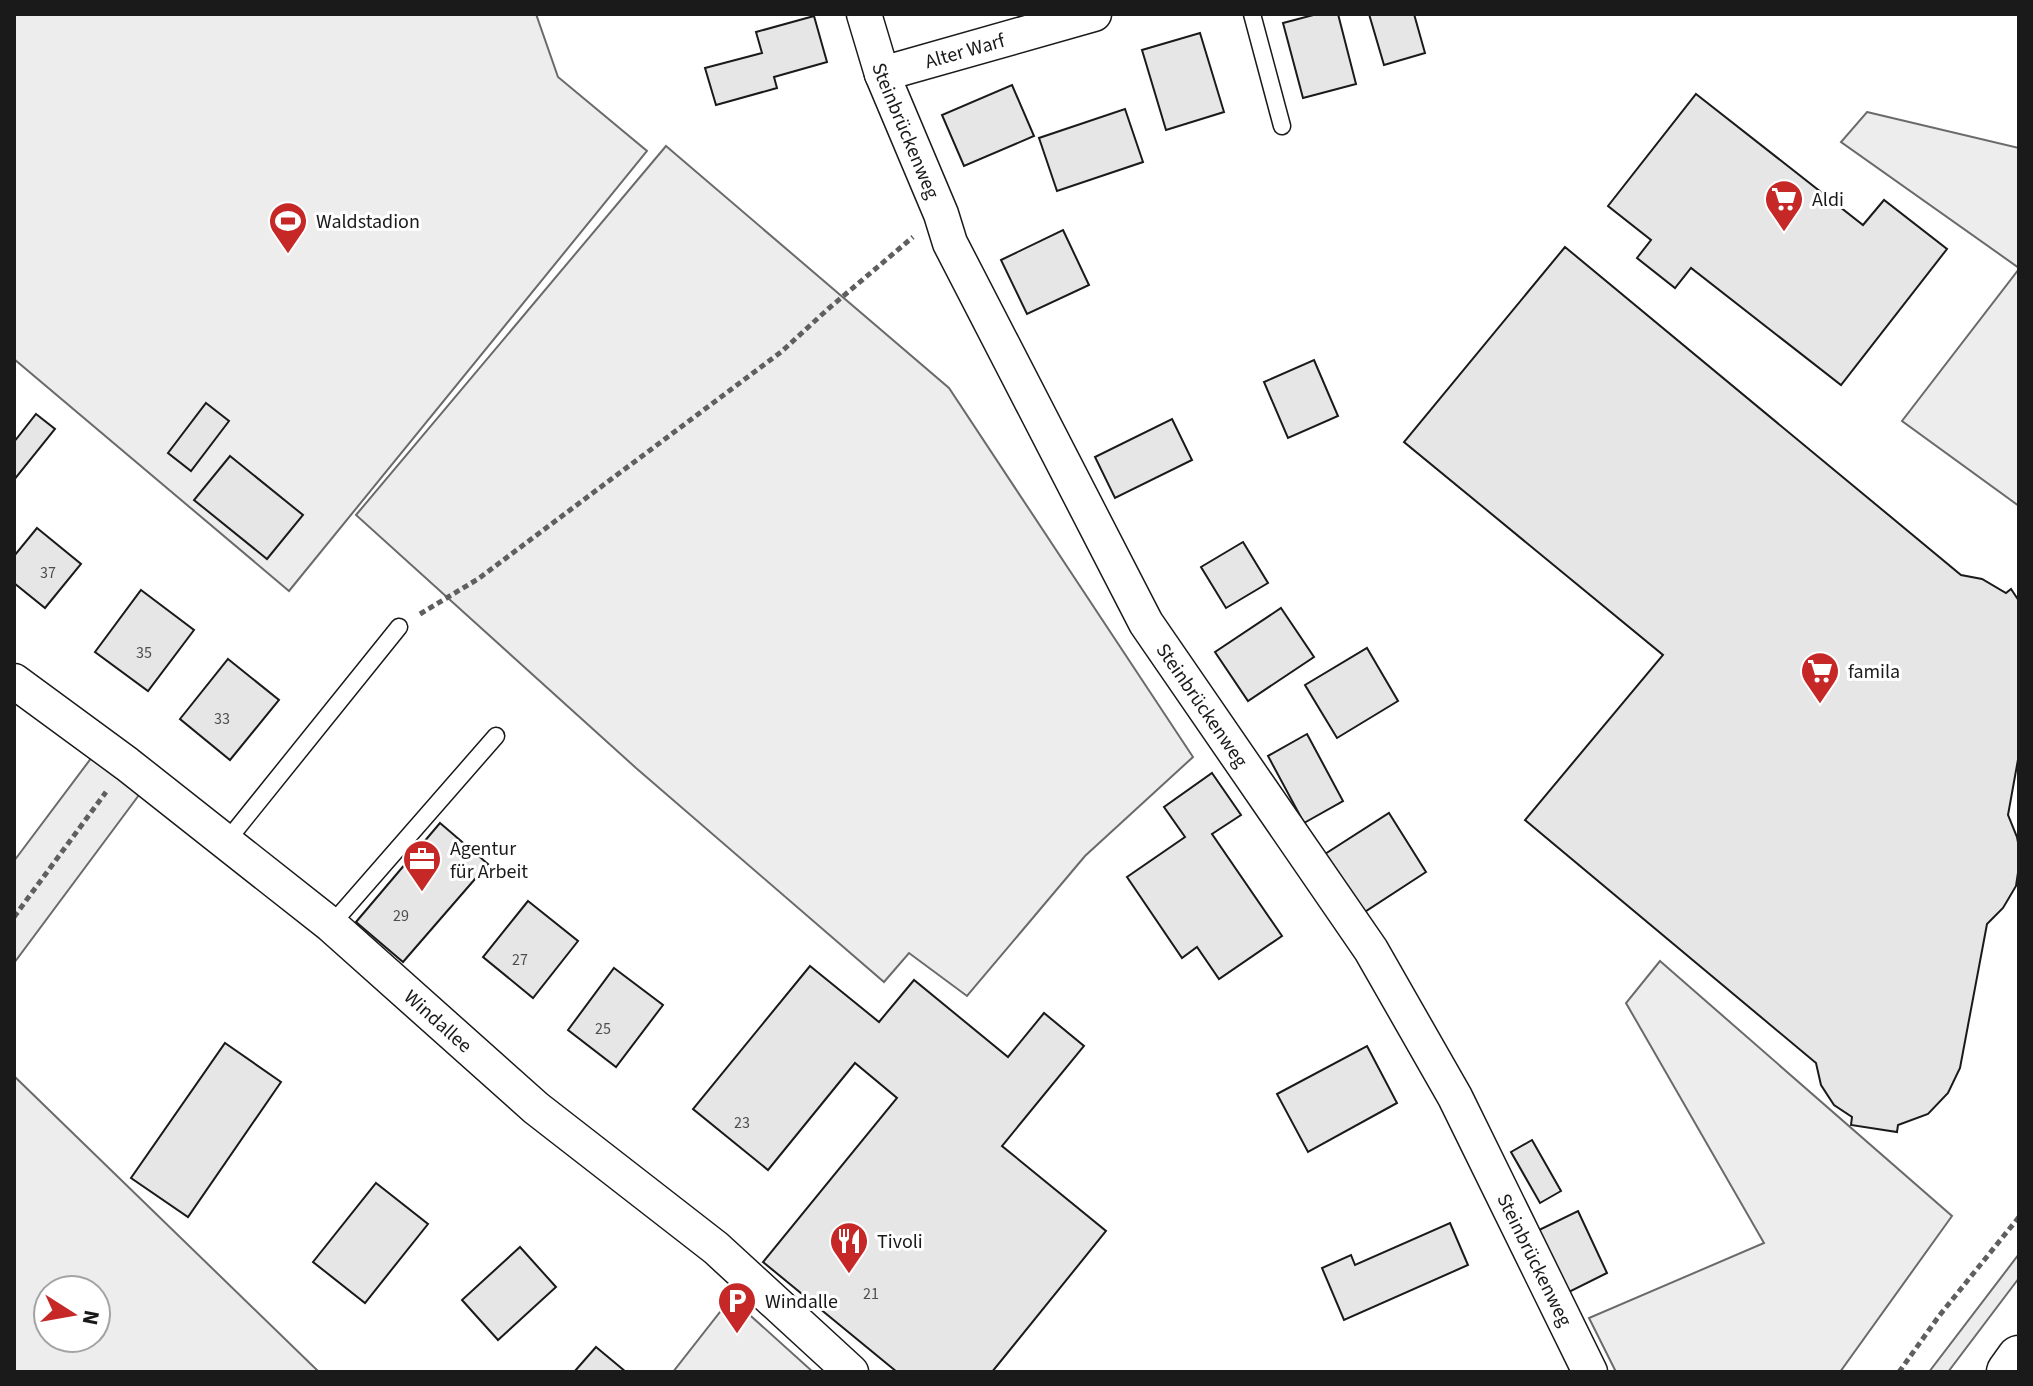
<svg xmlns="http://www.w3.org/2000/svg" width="2033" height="1386" viewBox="0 0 2033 1386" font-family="'Source Sans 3',sans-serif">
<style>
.built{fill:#ededed;stroke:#6a6a6a;stroke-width:2;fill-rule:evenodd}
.building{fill:#e6e6e6;stroke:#1a1a1a;stroke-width:2}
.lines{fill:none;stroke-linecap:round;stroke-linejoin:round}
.service-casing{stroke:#1a1a1a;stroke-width:19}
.minor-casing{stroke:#1a1a1a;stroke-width:37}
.primary-casing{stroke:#1a1a1a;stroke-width:47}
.path{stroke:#5f5f5f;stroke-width:5;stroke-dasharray:6 4;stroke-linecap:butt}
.service{stroke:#fff;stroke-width:16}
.minor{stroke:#fff;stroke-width:34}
.primary{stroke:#fff;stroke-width:44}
.labels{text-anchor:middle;stroke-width:6;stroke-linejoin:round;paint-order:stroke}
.number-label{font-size:16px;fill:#4d4d4d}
.street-label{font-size:20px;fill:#1a1a1a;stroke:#fff}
.poi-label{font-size:20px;fill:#1a1a1a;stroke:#fff;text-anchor:start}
</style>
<rect width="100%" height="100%" fill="#fff"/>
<g class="built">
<polygon points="14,14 536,14 558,77 647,151 289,591 14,359"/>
<polygon points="1867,112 2019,148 2019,268 1841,142"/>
<polygon points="666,146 949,388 1193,757 1085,856 967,996 909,953 884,982 636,768 356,515"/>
<polygon points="2019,269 2019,506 1902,421"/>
<polygon points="92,757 139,795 14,963 14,861"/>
<polygon points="1660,961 1952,1216 1840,1372 1616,1372 1589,1318 1764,1243 1626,1003"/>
<path d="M14 1076 319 1372H14ZM48 1290H96V1338H48Z"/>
<polygon points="2019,1254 2019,1278 1948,1372 1929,1372"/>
<polygon points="731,1298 813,1372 673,1372"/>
</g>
<g class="building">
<polygon points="1317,14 1338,14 1356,84 1303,98 1283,23"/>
<polygon points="1369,14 1414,14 1425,53 1384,65"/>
<polygon points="814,16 827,62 774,77 777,88 716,105 705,68 762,53 756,32"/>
<polygon points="1200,33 1224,112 1166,130 1142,50"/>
<polygon points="1012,85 1034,136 964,166 942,115"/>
<polygon points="1696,94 1863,225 1884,200 1947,249 1841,385 1691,268 1675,288 1637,258 1651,240 1608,206"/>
<polygon points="1125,109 1143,162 1057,191 1039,138"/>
<polygon points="1063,230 1089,285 1027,314 1001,260"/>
<polygon points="1565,247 1961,575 1982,579 2006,593 2011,589 2019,601 2019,754 2008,815 2017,837 2019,848 2019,866 2016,886 2003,908 1987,924 1960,1068 1948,1093 1928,1114 1898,1125 1897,1132 1851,1125 1852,1117 1834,1105 1821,1085 1816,1063 1525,820 1663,655 1404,442"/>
<polygon points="1314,360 1338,416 1288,438 1264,382"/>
<polygon points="206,403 229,421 191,471 168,453"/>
<polygon points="36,414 55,429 14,480 14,442"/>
<polygon points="1172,419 1192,460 1115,498 1095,457"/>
<polygon points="230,456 303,515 267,559 194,500"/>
<polygon points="37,528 81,564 45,608 14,583 14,556"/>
<polygon points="1243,542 1268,583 1226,608 1201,567"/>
<polygon points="141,590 194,630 148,691 95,652"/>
<polygon points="1281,608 1314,657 1248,701 1215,652"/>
<polygon points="1367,648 1398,701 1337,738 1305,685"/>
<polygon points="228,659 279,700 230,760 180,719"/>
<polygon points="1307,734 1343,801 1304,823 1268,756"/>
<polygon points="1212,773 1241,815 1212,834 1282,936 1219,979 1197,947 1182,958 1127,877 1185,837 1164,807"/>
<polygon points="1389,813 1426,872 1363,913 1325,854"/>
<polygon points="440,823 488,864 403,962 356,922"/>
<polygon points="528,901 578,941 533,998 483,957"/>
<polygon points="810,966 879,1022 914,980 1008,1057 1044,1013 1084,1046 1002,1146 1106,1231 992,1372 897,1372 763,1262 897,1098 855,1063 768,1170 693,1109"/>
<polygon points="614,968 663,1005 616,1067 568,1030"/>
<polygon points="225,1043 281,1082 188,1217 131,1178"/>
<polygon points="1367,1046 1397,1103 1308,1152 1277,1094"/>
<polygon points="1532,1140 1561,1191 1540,1203 1511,1152"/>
<polygon points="376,1183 428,1224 365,1303 313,1262"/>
<polygon points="1578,1211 1607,1273 1567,1293 1537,1231"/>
<polygon points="1450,1223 1468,1265 1344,1320 1322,1268 1351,1255 1355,1265"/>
<polygon points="520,1247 556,1287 498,1340 462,1300"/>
<polygon points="596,1347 626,1372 574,1372"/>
</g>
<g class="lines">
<g class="service-casing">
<g id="service">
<polyline points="1252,14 1282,126"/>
<polyline points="226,842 399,627"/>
<polyline points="331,925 496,736"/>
</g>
</g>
<g class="minor-casing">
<g id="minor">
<path id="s1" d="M864 14 882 74 941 214 950 243 1146 623 1371 950 1455 1097 1590 1372"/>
<path id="s2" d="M882 74 1094 14"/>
<path id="s3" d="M14 681 127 764 331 925 536 1108 716 1248 851 1372"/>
</g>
</g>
<g class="primary-casing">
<polyline id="primary" points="2009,1372 2019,1358"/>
</g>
<g class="path">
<polyline points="420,614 478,579 781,352 828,309 913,237"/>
<polyline points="14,917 106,792"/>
<polyline points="1899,1372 1939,1316 2019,1217"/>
</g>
<use href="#service" class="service"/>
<use href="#minor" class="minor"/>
<use href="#primary" class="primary"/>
</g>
<defs>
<g id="supermarket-pin" transform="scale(2)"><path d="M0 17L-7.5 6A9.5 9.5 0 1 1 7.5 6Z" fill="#c62828" stroke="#fff"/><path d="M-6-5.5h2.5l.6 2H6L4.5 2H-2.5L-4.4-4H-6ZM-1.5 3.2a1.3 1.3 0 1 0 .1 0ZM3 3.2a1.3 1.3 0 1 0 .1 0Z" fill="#fff"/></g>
<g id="stadium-pin" transform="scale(2)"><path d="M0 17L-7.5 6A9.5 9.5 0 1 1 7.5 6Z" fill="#c62828" stroke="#fff"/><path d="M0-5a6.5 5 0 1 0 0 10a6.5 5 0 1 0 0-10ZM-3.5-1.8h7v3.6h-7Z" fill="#fff"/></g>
<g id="office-pin" transform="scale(2)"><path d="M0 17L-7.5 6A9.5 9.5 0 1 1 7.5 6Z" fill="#c62828" stroke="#fff"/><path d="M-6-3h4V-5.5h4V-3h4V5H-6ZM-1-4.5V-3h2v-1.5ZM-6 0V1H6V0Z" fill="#fff"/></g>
<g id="restaurant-pin" transform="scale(2)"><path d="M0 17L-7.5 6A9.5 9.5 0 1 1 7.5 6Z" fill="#c62828" stroke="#fff"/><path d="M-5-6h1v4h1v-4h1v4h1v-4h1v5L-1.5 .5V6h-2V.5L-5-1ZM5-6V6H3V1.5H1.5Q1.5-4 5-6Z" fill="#fff"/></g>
<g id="parking-pin" transform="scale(2)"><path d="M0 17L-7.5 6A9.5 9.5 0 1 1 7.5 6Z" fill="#c62828" stroke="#fff"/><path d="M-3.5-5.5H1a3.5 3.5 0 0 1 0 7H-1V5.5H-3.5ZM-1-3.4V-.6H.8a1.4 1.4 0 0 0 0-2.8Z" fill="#fff"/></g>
</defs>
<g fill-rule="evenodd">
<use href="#supermarket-pin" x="1784" y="199"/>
<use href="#stadium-pin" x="288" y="221"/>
<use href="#supermarket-pin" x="1820" y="671"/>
<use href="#office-pin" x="422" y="859"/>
<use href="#restaurant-pin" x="849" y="1241"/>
<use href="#parking-pin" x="737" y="1301"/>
</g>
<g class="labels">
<g class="number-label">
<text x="48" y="578">37</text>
<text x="144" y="658">35</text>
<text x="222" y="724">33</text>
<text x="401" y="921">29</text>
<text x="520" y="965">27</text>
<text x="603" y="1034">25</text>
<text x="742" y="1128">23</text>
<text x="871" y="1299">21</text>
</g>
<g class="street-label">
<text dy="7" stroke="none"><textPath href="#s2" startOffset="86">Alter Warf</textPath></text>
<text dy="7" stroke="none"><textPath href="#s1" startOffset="124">Steinbrückenweg</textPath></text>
<text dy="7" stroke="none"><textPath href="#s1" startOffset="772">Steinbrückenweg</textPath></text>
<text dy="7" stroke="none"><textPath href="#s3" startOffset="544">Windallee</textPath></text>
<text dy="7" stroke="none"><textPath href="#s1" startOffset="1420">Steinbrückenweg</textPath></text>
</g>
<g class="poi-label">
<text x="1812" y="206">Aldi</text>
<text x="316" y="228">Waldstadion</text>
<text x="1848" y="678">famila</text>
<text x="450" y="855">Agentur<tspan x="450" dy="23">für Arbeit</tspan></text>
<text x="877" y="1248">Tivoli</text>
<text x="765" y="1308">Windalle</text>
</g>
</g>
<rect width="2033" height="1386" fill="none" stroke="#1a1a1a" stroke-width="32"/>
<g transform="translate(72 1314) rotate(101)"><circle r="38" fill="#ffffff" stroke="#a3a3a3" stroke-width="2"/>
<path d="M0-6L14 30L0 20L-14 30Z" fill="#c62828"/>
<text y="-12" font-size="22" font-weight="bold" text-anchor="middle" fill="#1a1a1a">N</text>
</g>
</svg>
